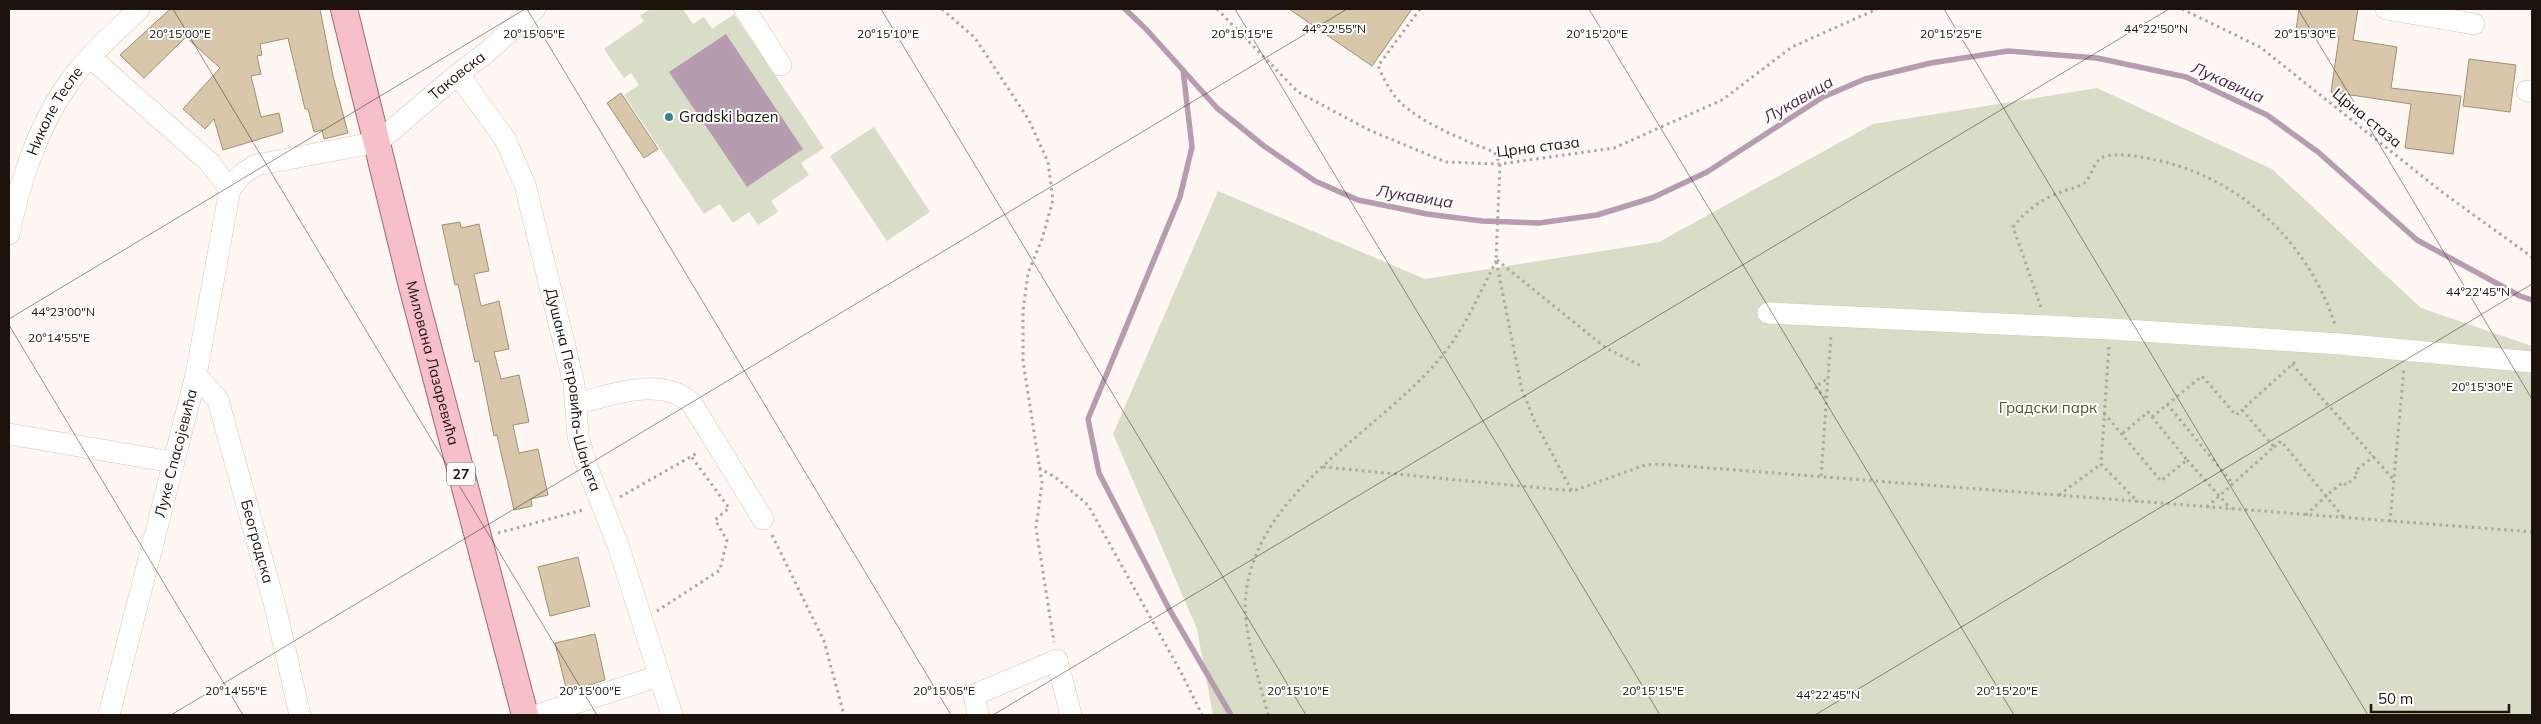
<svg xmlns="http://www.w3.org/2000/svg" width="2541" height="724" viewBox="0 0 2541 724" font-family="Mulish,sans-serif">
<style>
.green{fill:#d9ddc7}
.water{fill:#b79caf}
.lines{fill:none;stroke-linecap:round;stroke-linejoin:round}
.stream{stroke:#b79caf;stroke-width:5.5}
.building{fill:#d8c7ab;stroke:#a19072}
.minor-casing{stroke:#e3c0b0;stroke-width:22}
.major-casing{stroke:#a7666d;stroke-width:28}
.path{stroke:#afa6a1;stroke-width:3;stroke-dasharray:2.5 4;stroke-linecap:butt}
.minor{stroke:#fff;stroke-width:21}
.major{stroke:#f7bfc7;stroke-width:26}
.ticks{fill:none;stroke:#1d110b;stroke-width:1;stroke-opacity:0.45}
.poi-dot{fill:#3c7d8f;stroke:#fff;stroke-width:2}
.labels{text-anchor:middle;stroke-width:4;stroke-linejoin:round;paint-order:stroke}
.shield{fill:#fff;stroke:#615854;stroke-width:1}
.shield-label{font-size:14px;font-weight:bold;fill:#1d110b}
.street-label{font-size:15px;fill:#1d110b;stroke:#fff}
.poi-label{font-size:15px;fill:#1d110b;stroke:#fff;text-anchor:start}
.park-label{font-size:15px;fill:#525726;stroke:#fff}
.water-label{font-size:16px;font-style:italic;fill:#492340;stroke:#fff}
.ticks-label{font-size:12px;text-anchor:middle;fill:#1d110b;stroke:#fff;stroke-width:4;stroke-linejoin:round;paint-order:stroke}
</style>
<rect width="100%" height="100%" fill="#fef7f3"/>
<g class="green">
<polygon points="650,9 683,9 693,24 704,17 712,29 734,14 824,148 801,163 809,175 771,201 778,212 758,225 749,212 733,223 720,204 704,214 624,95 639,85 631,73 624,78 604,49 644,21 640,16"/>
<polygon points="2097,88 2272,169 2421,308 2532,346 2532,715 1213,715 1197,629 1113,434 1218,191 1425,279 1659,242 1873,124"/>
<polygon points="874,127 930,212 887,241 830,156"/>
</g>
<polygon class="water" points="726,34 803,149 747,187 669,72"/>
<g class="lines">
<g class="stream">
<polyline points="1125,9 1146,29 1217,108 1264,146 1315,181 1358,200 1427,214 1482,221 1539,223 1597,215 1652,198 1707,172 1823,97 1865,79 1931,63 2008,51 2097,58 2186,77 2267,115 2318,152 2417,240 2520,296 2532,300"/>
<polyline points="1183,70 1192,147 1180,197 1088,419 1099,473 1168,607 1231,715"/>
</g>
</g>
<g class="building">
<polygon points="170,9 320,9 333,76 348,133 324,139 322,130 314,132 308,109 305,109 288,38 260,44 262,55 257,56 261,74 251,76 261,117 279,113 283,132 223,150 214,119 205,129 183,109 220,68 186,37 144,78 120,55"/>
<polygon points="1289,9 1412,9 1372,66"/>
<polygon points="2299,9 2358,9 2353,40 2397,47 2391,88 2461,96 2453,154 2405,148 2411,104 2331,92 2339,37 2296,30"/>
<polygon points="2469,59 2516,65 2510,112 2463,106"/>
<polygon points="621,93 658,149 644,158 607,103"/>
<polygon points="460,222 461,228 479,224 489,271 474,274 481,306 499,301 509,349 494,352 501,379 519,375 529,422 513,425 519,453 538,449 548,495 531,499 532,506 514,510 497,435 494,436 479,361 475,362 458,284 455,285 442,225"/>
<polygon points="578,557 590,606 550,616 538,567"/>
<polygon points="595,634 605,680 567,692 555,643"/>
</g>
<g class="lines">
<g class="minor-casing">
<g id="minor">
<polyline points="745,9 781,65"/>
<polyline points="2386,9 2474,24"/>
<path id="s1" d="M90 57 209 162 230 189 241 175 256 165 378 142 458 74 487 52 535 9"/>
<path id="s2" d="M458 74 505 139 525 185 574 384 578 436 587 467 618 545 672 715"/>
<polyline points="2527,91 2532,92"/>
<path id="s3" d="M9 234C19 184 38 126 68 84 87 56 115 33 139 9"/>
<polyline points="1768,313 2110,329 2340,344 2532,362"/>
<path id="s4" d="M196 375 218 400 275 606 300 715"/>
<path d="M576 404C610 395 664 375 692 404L763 519"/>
<polyline points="9,434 172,462"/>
<path id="s5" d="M109 715 196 375 230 189"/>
<polyline points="538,715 659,676"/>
<polyline points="978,715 974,695 1057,660 1071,715"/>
</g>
</g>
<g class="major-casing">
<g id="major">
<path id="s6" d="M344 9 412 286 525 715"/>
</g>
</g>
<g class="path">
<polyline points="942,9 975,38 1029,120 1048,162 1053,200 1042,239 1028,273 1023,311 1023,361 1042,483 1036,528 1054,642"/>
<polyline points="1217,9 1298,92 1369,130 1446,162 1500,164 1614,148 1722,100 1792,47 1877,9"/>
<path d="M1420 9 1378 66C1384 79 1390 92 1400 102 1421 123 1466 141 1494 152L1500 164 1496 260 1522 390 1535 422 1572 491"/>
<polyline points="2182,9 2260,47 2442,192 2532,257"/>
<polyline points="1497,260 1606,348 1643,367"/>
<path d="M2041 307 2013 227C2025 212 2040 200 2058 193 2066 190 2075 188 2083 184 2092 178 2093 161 2103 157 2115 152 2144 157 2156 160 2241 178 2309 243 2335 325"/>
<polyline points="2109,347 2101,464 2138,502"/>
<polyline points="2292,364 2393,479"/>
<polyline points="1826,398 1815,387 1828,378"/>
<polyline points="2167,404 2233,484"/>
<polyline points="2104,413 2161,481 2187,460 2148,412 2122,434"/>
<polyline points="2152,417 2202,376 2236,415 2242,410"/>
<polyline points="2274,447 2281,441 2326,496 2343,482 2346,485 2358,475 2355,471 2374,456"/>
<polyline points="2187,460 2231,509"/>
<polyline points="1323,467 1573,491 1645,465 1658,464 2532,532"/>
<polyline points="1039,468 1055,477 1088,505 1183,676 1202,715"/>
<polyline points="1821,476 1831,335"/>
<polyline points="2059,495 2101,464"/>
<polyline points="620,497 699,452"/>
<polyline points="2207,507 2274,447 2242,410 2297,360"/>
<polyline points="2306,515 2326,496 2344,518"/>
<polyline points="2390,522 2404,368"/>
<polyline points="498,533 583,510"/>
<polyline points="772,535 824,641 844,715"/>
<polyline points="657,611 720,570 727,540 715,520 729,508 691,456"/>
<path d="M1268 715C1260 681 1241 627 1246 593 1259 488 1380 432 1442 356 1465 328 1480 293 1496 261"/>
</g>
<use href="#minor" class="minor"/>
<use href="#major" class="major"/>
</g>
<path class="ticks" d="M173 9 597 715M527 9 951 715M881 9 1306 715M1235 9 1660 715M1589 9 2014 715M1944 9 2368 715M2298 9 2532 399M9 319 525 9M9 325 243 715M171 715 1347 9M993 715 2169 9M1815 715 2532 284"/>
<circle class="poi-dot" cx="669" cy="117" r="5"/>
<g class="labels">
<rect class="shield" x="447" y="462.5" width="28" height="23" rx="4"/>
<g class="shield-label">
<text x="461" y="479">27</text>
</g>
<g class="street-label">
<text dy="5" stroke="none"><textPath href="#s1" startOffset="456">Таковска</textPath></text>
<text dy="5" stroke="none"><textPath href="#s3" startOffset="132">Николе Тесле</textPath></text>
<text transform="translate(2367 118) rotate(39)" y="5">Црна стаза</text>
<text transform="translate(1538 147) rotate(-7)" y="5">Црна стаза</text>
<text dy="5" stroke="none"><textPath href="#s6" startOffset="365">Милована Лазаревића</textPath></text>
<text dy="5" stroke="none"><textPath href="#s2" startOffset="341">Душана Петровића-Шанета</textPath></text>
<text dy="5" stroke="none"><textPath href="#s5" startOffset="270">Луке Спасојевића</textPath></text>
<text dy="5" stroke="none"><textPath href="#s4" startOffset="180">Београдска</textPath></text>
</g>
<g class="poi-label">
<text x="679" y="122">Gradski bazen</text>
</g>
<g class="park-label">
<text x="2048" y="413">Градски парк</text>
</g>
<g class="water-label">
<text transform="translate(2228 82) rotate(24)" y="6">Лукавица</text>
<text transform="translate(1798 99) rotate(-30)" y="6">Лукавица</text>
<text transform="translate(1415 196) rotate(9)" y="6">Лукавица</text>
</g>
</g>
<g class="ticks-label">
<text x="1334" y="33">44°22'55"N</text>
<text x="2156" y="33">44°22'50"N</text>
<text x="180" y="38">20°15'00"E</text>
<text x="534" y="38">20°15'05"E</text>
<text x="888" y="38">20°15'10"E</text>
<text x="1242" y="38">20°15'15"E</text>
<text x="1597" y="38">20°15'20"E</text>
<text x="1951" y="38">20°15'25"E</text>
<text x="2305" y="38">20°15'30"E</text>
<text x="2478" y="296">44°22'45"N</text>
<text x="63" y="316">44°23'00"N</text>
<text x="59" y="342">20°14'55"E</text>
<text x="2482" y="391">20°15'30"E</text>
<text x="236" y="695">20°14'55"E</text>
<text x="590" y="695">20°15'00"E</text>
<text x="944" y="695">20°15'05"E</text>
<text x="1298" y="695">20°15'10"E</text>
<text x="1653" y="695">20°15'15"E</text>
<text x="2007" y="695">20°15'20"E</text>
<text x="1828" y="699">44°22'45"N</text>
</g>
<rect width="2541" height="724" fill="none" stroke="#1d110b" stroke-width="20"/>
<path d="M2371 704v8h138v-8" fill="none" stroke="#1d110b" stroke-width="2.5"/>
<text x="2378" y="704" font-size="15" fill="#1d110b" stroke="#ffffff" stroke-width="4" paint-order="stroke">50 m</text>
</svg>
